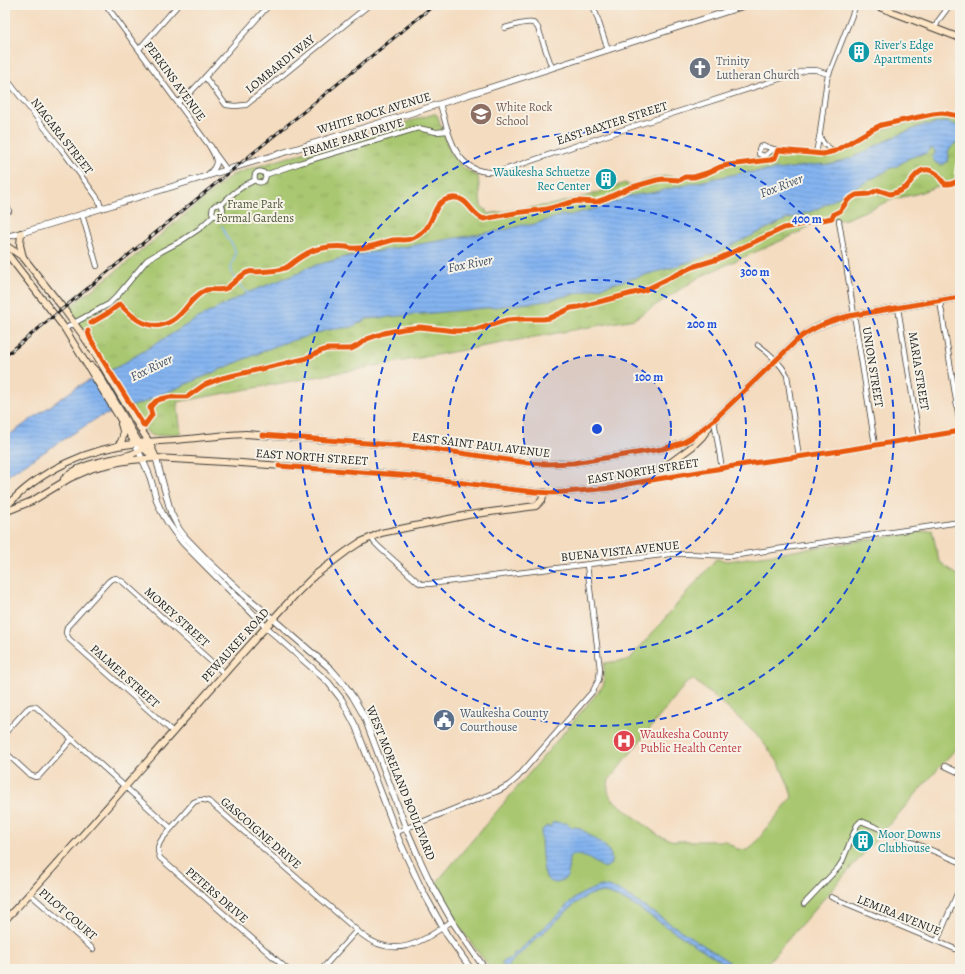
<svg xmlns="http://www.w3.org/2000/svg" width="965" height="974" viewBox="0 0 965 974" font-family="Alegreya,serif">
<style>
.green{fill:#a8c76f;stroke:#627246;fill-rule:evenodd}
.park{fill:url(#park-tufts);stroke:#627246}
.water{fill:url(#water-rules);stroke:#506886}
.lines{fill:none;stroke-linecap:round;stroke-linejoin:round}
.stream{stroke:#84b4f0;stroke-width:1.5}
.minor-casing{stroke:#3c3935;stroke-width:6}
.tertiary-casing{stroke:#3c3935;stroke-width:7}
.secondary-casing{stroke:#3c3935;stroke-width:8}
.minor{stroke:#fff;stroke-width:4.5}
.tertiary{stroke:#fff;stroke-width:5.5}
.secondary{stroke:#fde5c5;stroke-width:6}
.rail-casing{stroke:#1c1c1c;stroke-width:3}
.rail{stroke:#f7f3e8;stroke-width:1.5;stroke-dasharray:4.5;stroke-linecap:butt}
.cycleway-casing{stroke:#f7f3e8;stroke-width:8}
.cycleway{stroke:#e8590c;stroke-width:5}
.ring{fill:none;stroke:#1d4ed8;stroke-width:2;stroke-dasharray:7 5}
.labels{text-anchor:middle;stroke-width:4;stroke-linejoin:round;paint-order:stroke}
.culture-label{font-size:12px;fill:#0d838f;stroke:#f7f3e8;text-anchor:start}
.worship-label{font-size:12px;fill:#5b616d;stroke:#f7f3e8;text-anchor:start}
.street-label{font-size:12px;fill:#1c1c1c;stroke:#f7f3e8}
.education-label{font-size:12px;fill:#785e54;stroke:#f7f3e8;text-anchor:start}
.park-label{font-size:12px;fill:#4d5839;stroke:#f7f3e8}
.service-label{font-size:12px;fill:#4e5e75;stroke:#f7f3e8;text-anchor:start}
.health-label{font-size:12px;fill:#be3a42;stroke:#f7f3e8;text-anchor:start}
.water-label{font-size:13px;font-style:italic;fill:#405166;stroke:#f7f3e8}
.centre{fill:#1d4ed8;stroke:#f7f3e8;stroke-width:2}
.ring-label{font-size:12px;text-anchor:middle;font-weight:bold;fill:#1d4ed8;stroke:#f7f3e8;stroke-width:4;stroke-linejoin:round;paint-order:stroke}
</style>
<defs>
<pattern id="park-tufts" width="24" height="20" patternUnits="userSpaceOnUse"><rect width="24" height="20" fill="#a8c76f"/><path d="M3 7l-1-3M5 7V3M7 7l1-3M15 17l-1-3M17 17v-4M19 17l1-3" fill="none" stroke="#90aa60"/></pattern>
<pattern id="water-rules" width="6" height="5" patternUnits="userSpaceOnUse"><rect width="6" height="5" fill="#84b4f0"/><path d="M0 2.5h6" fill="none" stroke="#719acd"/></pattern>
</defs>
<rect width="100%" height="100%" fill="#f7f3e8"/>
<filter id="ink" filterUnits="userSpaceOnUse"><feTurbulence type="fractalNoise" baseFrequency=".025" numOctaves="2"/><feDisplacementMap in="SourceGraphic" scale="8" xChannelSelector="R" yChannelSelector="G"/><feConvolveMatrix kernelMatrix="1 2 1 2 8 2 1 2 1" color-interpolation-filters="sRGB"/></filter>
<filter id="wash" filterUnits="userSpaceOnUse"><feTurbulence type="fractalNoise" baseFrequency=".012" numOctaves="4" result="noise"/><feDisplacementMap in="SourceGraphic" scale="16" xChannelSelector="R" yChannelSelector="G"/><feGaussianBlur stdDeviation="0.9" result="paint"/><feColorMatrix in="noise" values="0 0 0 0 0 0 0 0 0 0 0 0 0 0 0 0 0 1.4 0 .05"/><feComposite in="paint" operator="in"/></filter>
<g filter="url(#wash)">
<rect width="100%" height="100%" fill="#f4dcc0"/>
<path class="green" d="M932 530 939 561 960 578V744L762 969H491L463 932 436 883 599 691 604 684V663L629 660 716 559 728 561ZM693 679 731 711 758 736 779 763 790 789 792 797 752 847 747 850 737 849 725 841H674L659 836 613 800C607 793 607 789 609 780L687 682Z"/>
<path class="park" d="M434 114H436L438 117C447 143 449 164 478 176L481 206 486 210 487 214 550 205 584 197 625 183 630 186 658 177 668 176 679 178H681L685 175H696L707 172 716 164 749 158 765 159 772 153 833 157 875 132 882 129 936 118H943L960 121V178L916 194 894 199 846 219 815 223 796 234 701 276 634 319 177 402 181 433 154 436 148 433 67 309 129 261 232 175 252 168Z"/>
<g class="water">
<path d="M945 122 960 126V144L955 143 950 149 948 152C952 161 942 169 935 162 934 161 932 158 932 156L935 154V151L933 149H930L925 154 918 155 909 158 897 166 891 168 886 171 815 210 785 220 715 253 674 267 591 290 540 302 476 309 367 319 352 327 328 330 278 345 142 403 99 417 5 477V438L77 387 119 366 198 318 249 292 291 276 299 273 306 268 349 256 474 235 509 229 522 225H531L557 217 561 215 567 216 598 208 614 202 628 196 651 193 721 177 741 173 785 169 811 165 833 164 854 157 891 138 926 124 928 125Z"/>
<path d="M556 822C563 824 567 821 571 827 579 826 584 831 591 836 600 842 616 851 610 865L604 868 588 858 579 855H571C566 862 571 873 566 878 564 880 560 881 557 883 552 882 549 882 546 877 542 870 541 841 541 833L542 830 547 826 548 827 551 826 552 823Z"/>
<path d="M602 886 617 889 740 969H733C712 956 691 942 670 929 653 918 622 895 603 893 592 892 583 898 575 904L514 959 506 968 501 963 506 960 513 957 514 953H517C529 941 541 930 554 919 560 914 564 908 569 903 578 895 590 889 602 886Z"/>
</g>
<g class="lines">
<path class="stream" d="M222 226C224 230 225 234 227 238 230 242 234 245 235 251 236 256 234 259 232 263 228 276 240 286 249 294"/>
</g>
</g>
<g filter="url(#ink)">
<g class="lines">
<g class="minor-casing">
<g id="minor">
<polyline points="106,5 227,170"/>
<polyline points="593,5 608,50"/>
<path d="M505 28C513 26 525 21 533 23 535 24 537 26 538 28L552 68"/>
<polyline points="935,28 938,21 950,5"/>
<polyline points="139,49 178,5"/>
<polyline points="5,77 62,150 96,196 99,201 101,208"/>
<polyline points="205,77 226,105 235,106 246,105 369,5"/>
<polyline points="178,102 188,95 205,77 269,5"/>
<path d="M440 104C450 137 456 179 501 171L628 128 807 70H816L828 74"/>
<path d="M820 136C822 144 827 148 835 151"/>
<polyline points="773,149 766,155 764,156 759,154 759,149 760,147 765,146 773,149 823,154 835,151 871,130 881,125 933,114 942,113 960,116"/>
<polyline points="816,153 820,133 827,79 856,5"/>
<circle cx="260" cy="177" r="5.5"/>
<polyline points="265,175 300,163 418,128 436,132 448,131"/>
<polyline points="5,202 9,211"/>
<path d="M221 205C231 194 242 186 255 180"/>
<polyline points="82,214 97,266"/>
<polyline points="839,221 875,445"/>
<polyline points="940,301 960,425"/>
<polyline points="898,308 919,437"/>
<path d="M65 329 74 323 109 304 118 295 147 260 162 251 181 241 199 229 214 215 216 216 221 214 223 209C222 203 217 203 213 207L212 212 214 215"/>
<path d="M758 345C769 353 780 362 787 375L799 457"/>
<polyline points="714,420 722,469"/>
<polyline points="371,537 375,543 380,548 418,582 422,584 429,584 670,554 688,554 731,556 960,522"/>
<polyline points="173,732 69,639 66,633 67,627 109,581 112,579 116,578 123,582 225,674"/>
<path d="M5 733 27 709C30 706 33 706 36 707L72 739 39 776 35 777 30 775 5 752"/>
<polyline points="72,739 171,828"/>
<polyline points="945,766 960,773"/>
<polyline points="397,832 498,791 509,785 517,778 593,691 599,679 600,669 587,565"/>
<polyline points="30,894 93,949"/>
<polyline points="831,897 960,951"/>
<polyline points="804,904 838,868 842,862 857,825 861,821 960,862"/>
<polyline points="937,941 960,887"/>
<path d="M287 969 160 858C157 851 157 846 162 839L194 802C200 799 204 799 210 802L361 934C395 961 422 942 452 921"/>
<polyline points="322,969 357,930"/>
</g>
</g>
<g class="tertiary-casing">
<g id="tertiary">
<path d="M208 175C221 164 217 158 210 146"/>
<polyline points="5,237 21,233 396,118 747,5"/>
<path d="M135 443C140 455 146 466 150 477 153 486 155 496 158 504 164 519 173 531 183 543L266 627 328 682 342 700 356 727 399 840 421 888 447 935 471 969"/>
<polyline points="156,458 171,513 179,529 185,537 208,561 247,597 273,619 331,669 344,684 353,697 364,716 406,828 419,858 431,884 452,921 485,969"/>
<polyline points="634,483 746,464 840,451 960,431"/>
</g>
</g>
<g class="secondary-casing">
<g id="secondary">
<polyline points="874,5 960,38"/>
<polyline points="21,233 20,245 23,257"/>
<polyline points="5,245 23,257 63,308 82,334 96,355 140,428 149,442 156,458"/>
<polyline points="5,251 63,326 135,443"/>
<path d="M91 366 98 373 139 443C144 449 149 454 156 458"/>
<path d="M117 446C125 440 124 432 121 424"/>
<path d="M64 479C81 462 107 461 129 455 135 453 141 451 146 447"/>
<path d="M5 508C39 470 89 448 139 443 152 441 164 441 176 440 199 438 223 435 246 434L419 447 529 463 547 464 573 463 662 449 682 443 691 438 714 420 797 340C813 327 829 321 849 316L960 297"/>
<polyline points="5,512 32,501 70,478 93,468 119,462 132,460 156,458 241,463 413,476 508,489 535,492 554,493 612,488 628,484 649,476 670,463 693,446 702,437 709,427"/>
<path d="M5 920C63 859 118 795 173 732 213 686 253 641 294 596L315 575 347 551 359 543 381 533 468 515 536 506 542 500 544 492"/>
</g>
</g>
<use href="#minor" class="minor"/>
<use href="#tertiary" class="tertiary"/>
<use href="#secondary" class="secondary"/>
<g class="rail-casing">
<polyline id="rail" points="5,356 434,5"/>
</g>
<use href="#rail" class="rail"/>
<g class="cycleway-casing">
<g id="cycleway">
<path d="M91 323 108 313 120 304C131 316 144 328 161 325 184 321 186 299 206 290 213 288 219 292 227 288 233 284 242 273 249 272 251 271 253 272 255 272 265 271 275 272 285 268 288 267 291 264 295 261 302 256 309 251 318 249 327 247 337 246 346 247 350 248 354 249 358 248 370 248 381 243 393 240 399 239 405 241 411 239 418 236 426 231 429 224 436 212 435 201 452 198 468 196 471 215 484 219L515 213 547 209 572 202 578 201 596 202 607 198 629 188 657 180 663 179 680 180 685 177H694L707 173 720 167 728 165 770 160 775 158 778 150 823 154 835 151 871 130 881 125 933 114 942 113 960 116"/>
<path d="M88 331C89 342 99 349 102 359L144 426 152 415 150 408 152 405 156 401 161 399 170 397H187L204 385 222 378 304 359 321 351 327 349H351L357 346 367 339 384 333 403 329 420 327 456 331 476 330 507 320 521 319H543L550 318 571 308 579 307 645 290 692 267 718 259 784 228 832 218 834 214 840 211 848 200 856 195 869 194 878 190 890 194C896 193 900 191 905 188 912 182 917 168 929 170 932 171 935 172 937 174 940 177 941 181 945 184H950L958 181 960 164"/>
<path d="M262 435 419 447 529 463 547 464 573 463 662 449 682 443 691 438 714 420 797 340C813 327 829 321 849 316L960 297"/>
<polyline points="279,466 413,476 508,489 535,492 554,493 612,488 628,484 746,464 840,451 960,431"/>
</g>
</g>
<use href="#cycleway" class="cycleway"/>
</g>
</g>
<circle cx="597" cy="429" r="74" fill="#1d4ed8" fill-opacity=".12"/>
<g class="ring">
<circle cx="597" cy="429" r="74"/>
<circle cx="597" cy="429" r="149"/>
<circle cx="597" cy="429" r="223"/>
<circle cx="597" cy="429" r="297"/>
</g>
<defs>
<g id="building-disc" transform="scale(1.15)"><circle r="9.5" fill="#0f9aa8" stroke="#f7f3e8"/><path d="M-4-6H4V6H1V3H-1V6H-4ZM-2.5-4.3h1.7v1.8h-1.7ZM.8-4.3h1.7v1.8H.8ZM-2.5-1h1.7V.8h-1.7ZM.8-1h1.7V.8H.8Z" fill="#fff"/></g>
<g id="church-disc" transform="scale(1.15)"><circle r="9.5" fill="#6b7280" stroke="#f7f3e8"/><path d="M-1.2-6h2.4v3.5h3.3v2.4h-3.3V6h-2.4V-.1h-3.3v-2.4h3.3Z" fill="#fff"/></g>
<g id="school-disc" transform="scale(1.15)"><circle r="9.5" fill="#8d6e63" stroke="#f7f3e8"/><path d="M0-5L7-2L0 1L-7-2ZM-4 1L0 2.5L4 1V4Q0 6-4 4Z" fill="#fff"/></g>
<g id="civic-disc" transform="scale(1.15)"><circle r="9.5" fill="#5c6f8a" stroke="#f7f3e8"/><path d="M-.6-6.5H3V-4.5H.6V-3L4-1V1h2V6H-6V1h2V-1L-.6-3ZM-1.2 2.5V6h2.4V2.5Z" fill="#fff"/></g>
<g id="hospital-disc" transform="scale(1.15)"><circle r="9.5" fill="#e0444e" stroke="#f7f3e8"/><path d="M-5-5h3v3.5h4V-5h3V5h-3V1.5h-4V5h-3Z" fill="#fff"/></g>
</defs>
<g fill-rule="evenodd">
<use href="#building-disc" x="859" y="52"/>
<use href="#church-disc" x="700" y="68"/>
<use href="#school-disc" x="481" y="114"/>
<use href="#building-disc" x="606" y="179"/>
<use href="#civic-disc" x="444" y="720"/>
<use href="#hospital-disc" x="624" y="741"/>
<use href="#building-disc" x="863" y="841"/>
</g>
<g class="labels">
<g class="culture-label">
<text x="874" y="49">River's Edge<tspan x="874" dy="14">Apartments</tspan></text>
<text x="590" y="176" text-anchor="end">Waukesha Schuetze<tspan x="590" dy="14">Rec Center</tspan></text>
<text x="878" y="838">Moor Downs<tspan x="878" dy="14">Clubhouse</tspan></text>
</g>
<g class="worship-label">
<text x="716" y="65">Trinity<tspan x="716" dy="14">Lutheran Church</tspan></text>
</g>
<g class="street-label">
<text transform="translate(280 64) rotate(-39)" y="4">LOMBARDI WAY</text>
<text transform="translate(175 81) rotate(54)" y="4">PERKINS AVENUE</text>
<text transform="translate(374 113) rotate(-17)" y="4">WHITE ROCK AVENUE</text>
<text transform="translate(612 123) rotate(-18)" y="4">EAST BAXTER STREET</text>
<text transform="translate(62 136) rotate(52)" y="4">NIAGARA STREET</text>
<text transform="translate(353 137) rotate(-17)" y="4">FRAME PARK DRIVE</text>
<text transform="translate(873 367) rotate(81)" y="4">UNION STREET</text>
<text transform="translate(919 371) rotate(81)" y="4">MARIA STREET</text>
<text transform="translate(481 445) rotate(7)" y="4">EAST SAINT PAUL AVENUE</text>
<text transform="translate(312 457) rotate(4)" y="4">EAST NORTH STREET</text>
<text transform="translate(643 471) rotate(-9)" y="4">EAST NORTH STREET</text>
<text transform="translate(620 551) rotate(-6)" y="4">BUENA VISTA AVENUE</text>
<text transform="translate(177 617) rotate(42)" y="4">MOREY STREET</text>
<text transform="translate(235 645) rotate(-48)" y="4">PEWAUKEE ROAD</text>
<text transform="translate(125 676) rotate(42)" y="4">PALMER STREET</text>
<text transform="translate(401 783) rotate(68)" y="4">WEST MORELAND BOULEVARD</text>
<text transform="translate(261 833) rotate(41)" y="4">GASCOIGNE DRIVE</text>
<text transform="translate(217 895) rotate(41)" y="4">PETERS DRIVE</text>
<text transform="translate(68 914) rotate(41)" y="4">PILOT COURT</text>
<text transform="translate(899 915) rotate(22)" y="4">LEMIRA AVENUE</text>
</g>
<g class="education-label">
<text x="496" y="111">White Rock<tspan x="496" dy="14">School</tspan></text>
</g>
<g class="park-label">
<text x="255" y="208">Frame Park<tspan x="255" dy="14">Formal Gardens</tspan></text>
</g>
<g class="service-label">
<text x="460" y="717">Waukesha County<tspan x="460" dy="14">Courthouse</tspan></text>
</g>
<g class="health-label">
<text x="640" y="738">Waukesha County<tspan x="640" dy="14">Public Health Center</tspan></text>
</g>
<g class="water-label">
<text transform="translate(781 185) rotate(-21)" y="5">Fox River</text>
<text transform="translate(470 263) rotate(-11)" y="5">Fox River</text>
<text transform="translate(151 367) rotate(-26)" y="5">Fox River</text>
</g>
</g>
<circle cx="597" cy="429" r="6" class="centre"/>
<g class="ring-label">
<text x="807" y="223">400 m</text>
<text x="755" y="276">300 m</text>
<text x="702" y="328">200 m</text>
<text x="649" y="381">100 m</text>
</g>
<rect width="965" height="974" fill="none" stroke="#f7f3e8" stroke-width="20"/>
</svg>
